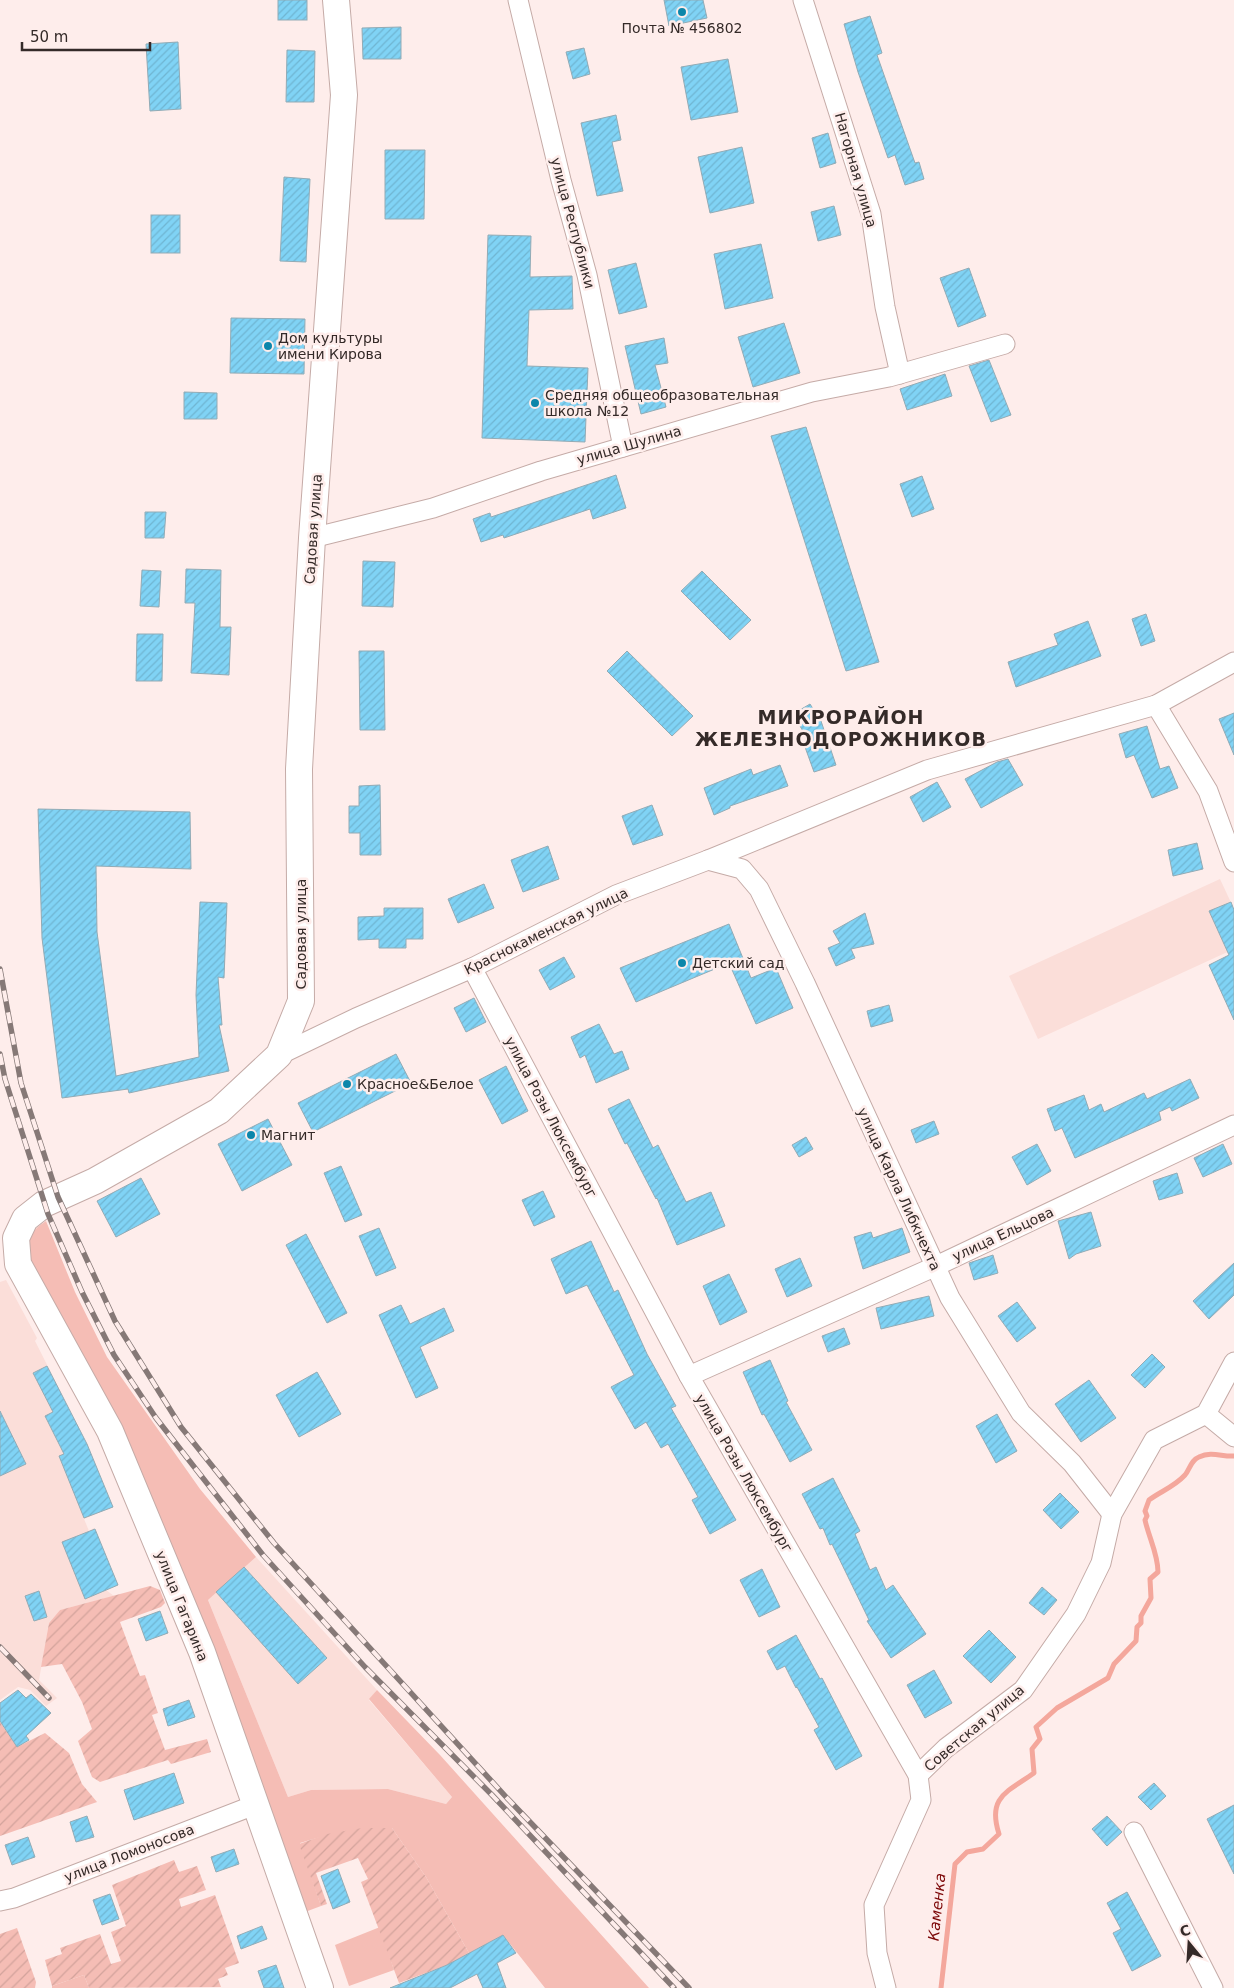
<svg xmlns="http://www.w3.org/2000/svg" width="1234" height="1988" viewBox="0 0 1234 1988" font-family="'DejaVu Sans',sans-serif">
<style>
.built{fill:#fbded9}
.green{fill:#f5bdb5}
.garden{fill:url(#garden-furrows)}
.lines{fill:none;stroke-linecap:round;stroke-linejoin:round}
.stream{stroke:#f4a79c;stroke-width:5}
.building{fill:url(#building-hatch);stroke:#92abb5}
.street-casing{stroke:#c5aba7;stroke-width:21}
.secondary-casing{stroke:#c5aba7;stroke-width:28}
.street{stroke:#fff;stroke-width:19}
.secondary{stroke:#fff;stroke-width:26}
.rail-casing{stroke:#867977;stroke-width:5.5}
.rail{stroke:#feedeb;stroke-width:4;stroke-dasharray:11;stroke-linecap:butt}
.poi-dot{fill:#0c86aa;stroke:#feedeb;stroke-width:2}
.labels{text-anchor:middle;stroke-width:5;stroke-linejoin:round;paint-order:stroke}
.poi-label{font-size:14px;fill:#342a28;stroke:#feedeb;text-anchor:start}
.street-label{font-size:14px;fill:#342a28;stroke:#feedeb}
.water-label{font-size:15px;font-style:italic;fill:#7c0707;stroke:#feedeb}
.district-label{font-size:19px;font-weight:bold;letter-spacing:1px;fill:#342a28;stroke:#feedeb}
</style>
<defs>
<pattern id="garden-furrows" width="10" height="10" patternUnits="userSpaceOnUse" patternTransform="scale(1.25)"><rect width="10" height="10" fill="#f5bdb5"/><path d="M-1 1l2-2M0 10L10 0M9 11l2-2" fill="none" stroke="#d3a39c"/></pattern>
<pattern id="building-hatch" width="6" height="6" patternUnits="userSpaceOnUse" patternTransform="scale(1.25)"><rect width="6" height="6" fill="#80d3f5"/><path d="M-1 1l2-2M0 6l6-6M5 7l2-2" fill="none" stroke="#6fb5d2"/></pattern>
</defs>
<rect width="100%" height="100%" fill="#feedeb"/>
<g class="built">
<polygon points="1220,879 1234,909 1234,949 1038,1039 1009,976"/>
<polygon points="6,1280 37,1338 35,1341 87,1444 113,1507 84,1519 89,1531 94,1528 118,1585 106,1590 114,1596 60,1610 49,1623 39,1680 57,1698 46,1706 30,1690 18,1687 0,1700 0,1282"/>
<polygon points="256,1557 377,1690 369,1700 452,1797 446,1804 388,1789 311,1790 288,1797 208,1600"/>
</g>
<g class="green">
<path d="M46 1221 75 1292 107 1357 200 1489 256 1557 208 1600 288 1797 311 1790 388 1789 446 1804 452 1797 369 1699 377 1690 440 1755 649 1988H545L503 1935 469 1953 426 1877 392 1828C359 1828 331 1833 300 1843L321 1906 305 1912 28 1268C28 1245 24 1235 46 1221Z"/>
<polygon points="380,1927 394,1970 349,1986 335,1945"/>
<polygon points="84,1975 89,1988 52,1988 52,1986"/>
</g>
<g class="garden">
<polygon points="150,1586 160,1590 165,1603 161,1607 120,1622 140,1676 145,1675 158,1713 152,1715 165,1750 207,1739 211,1752 171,1764 168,1760 100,1782 92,1777 78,1741 92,1729 82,1702 62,1664 41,1667 49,1623 60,1610"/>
<polygon points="0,1722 17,1747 45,1733 69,1753 82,1784 97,1802 0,1836"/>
<polygon points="362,1828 392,1828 426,1877 469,1953 447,1965 399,1983 361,1882 368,1879 358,1858 316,1873 327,1904 321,1906 299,1844 327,1834"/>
<polygon points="174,1860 179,1872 197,1866 206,1890 179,1899 181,1907 215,1895 239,1963 225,1968 228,1975 218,1979 221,1987 89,1988 84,1975 52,1986 45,1960 62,1954 60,1948 100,1934 111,1964 121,1961 111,1932 126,1926 112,1885"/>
<polygon points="17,1928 36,1982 35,1988 0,1988 0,1934"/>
</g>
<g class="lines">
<path class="stream" d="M941 1988 955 1864 967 1852 983 1849 999 1834C987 1797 1007 1792 1034 1773L1032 1749 1040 1739 1036 1727 1057 1708 1108 1678 1114 1664 1136 1641 1137 1627 1141 1623V1616L1151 1598 1150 1579 1158 1572C1158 1554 1149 1538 1145 1520L1147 1516 1145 1511 1149 1500C1161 1491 1174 1487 1185 1475 1190 1469 1191 1460 1199 1457 1212 1451 1222 1457 1234 1456"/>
</g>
<g class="building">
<rect x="278" y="0" width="29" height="20"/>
<polygon points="664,0 703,0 707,18 669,26"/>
<polygon points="870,16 882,53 877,55 915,163 919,162 924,179 905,185 895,155 888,158 858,72 844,24"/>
<polygon points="401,27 401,59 363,59 362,28"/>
<polygon points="178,42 181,109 150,111 146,44"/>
<polygon points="584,48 590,74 573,79 566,52"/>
<polygon points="287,50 315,51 314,102 286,102"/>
<polygon points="728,59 738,112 691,120 681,67"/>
<polygon points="616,115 621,140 612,142 623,191 597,196 581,123"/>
<polygon points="828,133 836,163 820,168 812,138"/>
<polygon points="742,147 754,203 710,213 698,157"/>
<polygon points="385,150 425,150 424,219 385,219"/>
<polygon points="284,177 310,179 306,262 280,261"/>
<polygon points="834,206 841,235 818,241 811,212"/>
<rect x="151" y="215" width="29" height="38"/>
<polygon points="488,235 531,236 530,277 572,276 573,309 529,310 527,366 588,368 585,442 482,438"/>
<polygon points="761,244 773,298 725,309 714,254"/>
<polygon points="636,263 647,307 619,314 608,270"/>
<polygon points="969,268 986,316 958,327 940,278"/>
<polygon points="231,318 305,319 304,374 230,373"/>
<polygon points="784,323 800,373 753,387 738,337"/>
<polygon points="664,338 668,363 655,365 666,407 641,414 625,346"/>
<polygon points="989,360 1011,415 991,422 969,366"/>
<polygon points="945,374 952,396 907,410 900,389"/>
<polygon points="184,392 217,393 217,419 184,419"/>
<polygon points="806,427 879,662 846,671 771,436"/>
<polygon points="616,475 626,508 593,519 590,509 504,538 503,535 481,542 473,519 490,513 491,517"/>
<polygon points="922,476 934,509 912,517 900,484"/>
<polygon points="145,512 166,512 164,538 145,538"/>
<polygon points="363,561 395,562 393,607 362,606"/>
<polygon points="186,569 221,570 220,627 231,627 229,675 191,673 195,603 185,603"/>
<polygon points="142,570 161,571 159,607 140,606"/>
<polygon points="702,571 751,620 730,640 681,591"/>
<polygon points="1146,614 1155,641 1141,646 1132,619"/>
<polygon points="1088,621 1101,656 1016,687 1008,662 1058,645 1054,634"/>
<polygon points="137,634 163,634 162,681 136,681"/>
<polygon points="359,651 384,651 385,730 360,730"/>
<polygon points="627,651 693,716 672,736 607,671"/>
<polygon points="810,704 821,721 836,765 814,772 805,747 811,745 793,714"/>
<polygon points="1234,713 1234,755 1219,719"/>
<polygon points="1147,726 1160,769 1169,766 1178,788 1152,798 1134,755 1126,758 1119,734"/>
<polygon points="1008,759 1023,785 981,808 965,779 997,762"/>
<polygon points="780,765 788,786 730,806 730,808 714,815 704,788 751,769 753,775"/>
<polygon points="937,782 951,807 923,822 910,797"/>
<polygon points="380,785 381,855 360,855 360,833 349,833 349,806 359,806 359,786"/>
<polygon points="652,805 663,835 633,845 622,816"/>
<polygon points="38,809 190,812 191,869 96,866 97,932 116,1076 199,1057 196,995 200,902 227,903 224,978 218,977 222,1025 219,1025 229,1071 129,1093 128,1089 62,1098 42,938"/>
<polygon points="1197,843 1203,869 1173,876 1168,850"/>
<polygon points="548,846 559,879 523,892 511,860"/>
<polygon points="484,884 494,908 458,923 448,899"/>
<polygon points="1231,902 1234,910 1234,1020 1209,965 1229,955 1209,911"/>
<polygon points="384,908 423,908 423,939 406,939 406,948 379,948 379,939 358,940 358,917 384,916"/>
<polygon points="865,913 874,944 851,949 855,958 836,966 828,948 840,943 833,931"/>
<polygon points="729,924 751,978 776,968 793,1008 756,1024 729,963 636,1002 620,968"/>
<polygon points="564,957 575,977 550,990 539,970"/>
<polygon points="474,998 486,1022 466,1032 454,1008"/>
<polygon points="889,1005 893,1021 871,1027 867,1011"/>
<polygon points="599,1024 614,1054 622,1051 629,1069 596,1083 585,1055 580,1058 571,1037"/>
<polygon points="396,1054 411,1083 313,1132 298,1103"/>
<polygon points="506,1066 528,1111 502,1124 479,1080"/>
<polygon points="1190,1079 1199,1098 1172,1111 1170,1107 1159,1112 1161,1120 1075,1158 1062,1128 1055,1131 1047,1109 1084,1095 1089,1110 1101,1104 1104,1112 1144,1093 1147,1099"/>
<polygon points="629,1099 653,1148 658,1145 686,1202 711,1192 725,1226 677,1245 657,1198 656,1199 627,1143 625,1144 608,1109"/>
<polygon points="268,1119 292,1165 242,1191 218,1144"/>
<polygon points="934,1121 939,1134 916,1143 911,1130"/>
<polygon points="806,1137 813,1149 799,1157 792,1145"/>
<polygon points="1037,1144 1051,1171 1027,1185 1012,1157"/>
<polygon points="1223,1144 1232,1164 1203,1177 1194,1158"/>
<polygon points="341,1166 362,1215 345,1222 324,1173"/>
<polygon points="1177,1173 1183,1193 1159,1200 1153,1181"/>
<polygon points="141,1178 160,1214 116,1237 97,1201"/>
<polygon points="543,1191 555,1217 534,1226 522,1200"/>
<polygon points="1091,1212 1101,1246 1076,1254 1069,1259 1058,1221"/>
<polygon points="379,1228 396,1268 376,1276 359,1236"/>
<polygon points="902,1228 910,1252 863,1269 854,1237 871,1232 873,1238"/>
<polygon points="306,1234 347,1313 327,1323 286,1245"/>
<polygon points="591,1241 614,1292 618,1290 647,1354 676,1406 671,1408 736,1520 710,1534 692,1500 698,1497 668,1444 661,1448 646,1422 635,1429 611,1387 634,1375 587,1285 566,1294 551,1259"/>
<polygon points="993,1255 998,1273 974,1280 969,1263"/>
<polygon points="800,1258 812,1286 787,1297 775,1269"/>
<polygon points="1234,1263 1234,1295 1209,1319 1193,1301"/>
<polygon points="729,1274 747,1312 720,1325 703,1286"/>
<polygon points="929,1296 934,1316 881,1329 876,1308"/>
<polygon points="1017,1302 1036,1328 1017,1342 998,1316"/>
<polygon points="401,1305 410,1324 444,1308 454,1331 420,1347 438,1388 416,1398 379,1315"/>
<polygon points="844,1328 850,1344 828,1352 822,1336"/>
<polygon points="1152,1354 1165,1367 1145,1388 1131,1375"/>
<polygon points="770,1360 788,1401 786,1402 812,1450 790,1462 764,1414 762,1415 743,1372"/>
<polygon points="47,1366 87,1444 113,1507 84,1518 59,1456 64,1454 45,1416 53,1412 33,1373"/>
<polygon points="317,1372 341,1414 299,1437 276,1395"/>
<polygon points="1089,1380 1116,1418 1081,1442 1055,1404"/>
<polygon points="0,1411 26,1464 0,1476"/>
<polygon points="997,1414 1017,1451 996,1463 976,1426"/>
<polygon points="833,1478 860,1531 855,1534 870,1570 876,1567 886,1590 893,1585 926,1634 891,1658 867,1621 869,1620 832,1544 830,1545 823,1528 820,1529 802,1494"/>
<polygon points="1060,1493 1079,1512 1061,1529 1043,1510"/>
<polygon points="95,1529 118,1585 85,1599 62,1542"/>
<polygon points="244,1567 327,1658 298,1684 216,1592"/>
<polygon points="762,1569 780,1607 759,1617 740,1580"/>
<polygon points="1042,1587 1057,1600 1044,1615 1029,1603"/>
<polygon points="39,1591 47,1617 34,1621 25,1596"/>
<polygon points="160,1611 168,1633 146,1641 138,1619"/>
<polygon points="989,1630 1016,1657 991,1683 963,1656"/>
<polygon points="796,1635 820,1679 822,1678 862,1756 836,1770 814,1730 819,1727 797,1687 796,1688 785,1666 777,1670 767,1651"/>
<polygon points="934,1670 952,1703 925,1718 907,1685"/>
<polygon points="18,1690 26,1698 31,1694 51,1713 26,1736 29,1740 17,1747 0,1721 0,1703"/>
<polygon points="189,1700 195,1717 168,1726 163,1709"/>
<polygon points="174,1773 184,1803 134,1820 124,1790"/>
<polygon points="1154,1783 1166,1796 1151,1810 1138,1797"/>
<polygon points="1234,1805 1234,1874 1207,1819"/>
<polygon points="87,1816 94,1837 76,1842 70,1822"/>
<polygon points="1107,1816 1122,1832 1107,1846 1092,1829"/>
<polygon points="28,1837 35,1857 12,1865 5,1845"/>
<polygon points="234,1849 239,1864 216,1872 211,1857"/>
<polygon points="338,1869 350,1902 333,1909 321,1876"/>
<polygon points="1127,1892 1161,1956 1132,1971 1113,1933 1121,1929 1107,1903"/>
<polygon points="110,1894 119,1919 102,1925 93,1900"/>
<polygon points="262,1926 267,1939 241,1949 237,1936"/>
<polygon points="503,1935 516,1953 497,1963 506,1988 483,1988 477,1974 450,1988 390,1988 447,1965"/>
<polygon points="276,1965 284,1988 264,1988 258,1971"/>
</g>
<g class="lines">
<g class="street-casing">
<g id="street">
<polyline points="518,0 561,180 587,275 623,447"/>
<polyline points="803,0 871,214 885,307 900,374"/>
<polyline points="312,538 433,508 541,471 812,392 889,377 1005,344"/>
<polyline points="1156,705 1208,791 1234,862"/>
<polyline points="708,860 742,869 759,889 805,983 950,1298 1021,1413 1072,1463 1112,1514"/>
<polyline points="472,968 689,1376 918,1775 921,1800 874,1905 877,1953 886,1988"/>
<polyline points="279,1055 356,1018 472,968 616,895 708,860 927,770 1156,705 1234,662"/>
<polyline points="689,1376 934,1267 1234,1125"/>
<polyline points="1206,1414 1234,1437"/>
<polyline points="918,1775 946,1748 1023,1690 1076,1614 1101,1563 1112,1514 1154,1440 1206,1414 1234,1362"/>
<polyline points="1134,1832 1213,1988"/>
<polyline points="0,1901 14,1898 257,1804"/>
</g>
</g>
<g class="secondary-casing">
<polyline id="secondary" points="320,1988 202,1652 110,1431 18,1264 16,1238 25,1219 44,1204 95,1181 219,1111 279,1055 301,1001 299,769 312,538 344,95 336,0"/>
</g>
<use href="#street" class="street"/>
<use href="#secondary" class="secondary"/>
<g class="rail-casing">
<g id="rail">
<polyline points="0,969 21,1083 58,1197 115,1321 181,1427 274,1543 507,1798 689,1988"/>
<polyline points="0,1054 5,1079 48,1214 82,1292 114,1355 156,1418 263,1555 365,1667 492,1795 674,1988"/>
<polyline points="0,1647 49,1698"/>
</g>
</g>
<use href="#rail" class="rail"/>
</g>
<g class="poi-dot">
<circle cx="682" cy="12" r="5"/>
<circle cx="268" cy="346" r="5"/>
<circle cx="535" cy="403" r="5"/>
<circle cx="682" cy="963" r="5"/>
<circle cx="347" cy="1084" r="5"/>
<circle cx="251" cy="1135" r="5"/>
</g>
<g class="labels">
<g class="poi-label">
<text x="682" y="33" text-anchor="middle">Почта № 456802</text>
<text x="278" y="343">Дом культуры<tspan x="278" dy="16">имени Кирова</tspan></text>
<text x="545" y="400">Средняя общеобразовательная<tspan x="545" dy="16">школа №12</tspan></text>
<text x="692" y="968">Детский сад</text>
<text x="357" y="1089">Красное&amp;Белое</text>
<text x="261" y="1140">Магнит</text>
</g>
<g class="street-label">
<text transform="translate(856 170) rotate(74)" y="5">Нагорная улица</text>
<text transform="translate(573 223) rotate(75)" y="5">улица Республики</text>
<text transform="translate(629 445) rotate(-16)" y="5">улица Шулина</text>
<text transform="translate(313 529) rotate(-86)" y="5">Садовая улица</text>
<text transform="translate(546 931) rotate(-26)" y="5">Краснокаменская улица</text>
<text transform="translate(301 934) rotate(-90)" y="5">Садовая улица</text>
<text transform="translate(551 1117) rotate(62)" y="5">улица Розы Люксембург</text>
<text transform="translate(899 1189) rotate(65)" y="5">улица Карла Либкнехта</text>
<text transform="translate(1003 1234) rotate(-25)" y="5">улица Ельцова</text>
<text transform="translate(744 1473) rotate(60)" y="5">улица Розы Люксембург</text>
<text transform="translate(182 1606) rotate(68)" y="5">улица Гагарина</text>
<text transform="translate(974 1728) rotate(-40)" y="5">Советская улица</text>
<text transform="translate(129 1853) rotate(-21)" y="5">улица Ломоносова</text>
</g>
<g class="water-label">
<text transform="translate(937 1907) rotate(-84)" y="5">Каменка</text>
</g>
<g class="district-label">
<text x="841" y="724">МИКРОРАЙОН<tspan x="841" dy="22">ЖЕЛЕЗНОДОРОЖНИКОВ</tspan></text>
</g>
</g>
<g transform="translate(1189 1943) rotate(342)" stroke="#feedeb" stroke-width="4" paint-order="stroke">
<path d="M0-4L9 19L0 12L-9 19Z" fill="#342a28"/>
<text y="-8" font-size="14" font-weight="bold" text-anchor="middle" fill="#342a28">С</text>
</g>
<path d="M22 42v8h128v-8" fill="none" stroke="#342a28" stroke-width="2.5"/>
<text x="30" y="42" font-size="15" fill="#342a28" stroke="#feedeb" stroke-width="4" paint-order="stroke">50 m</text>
</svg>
